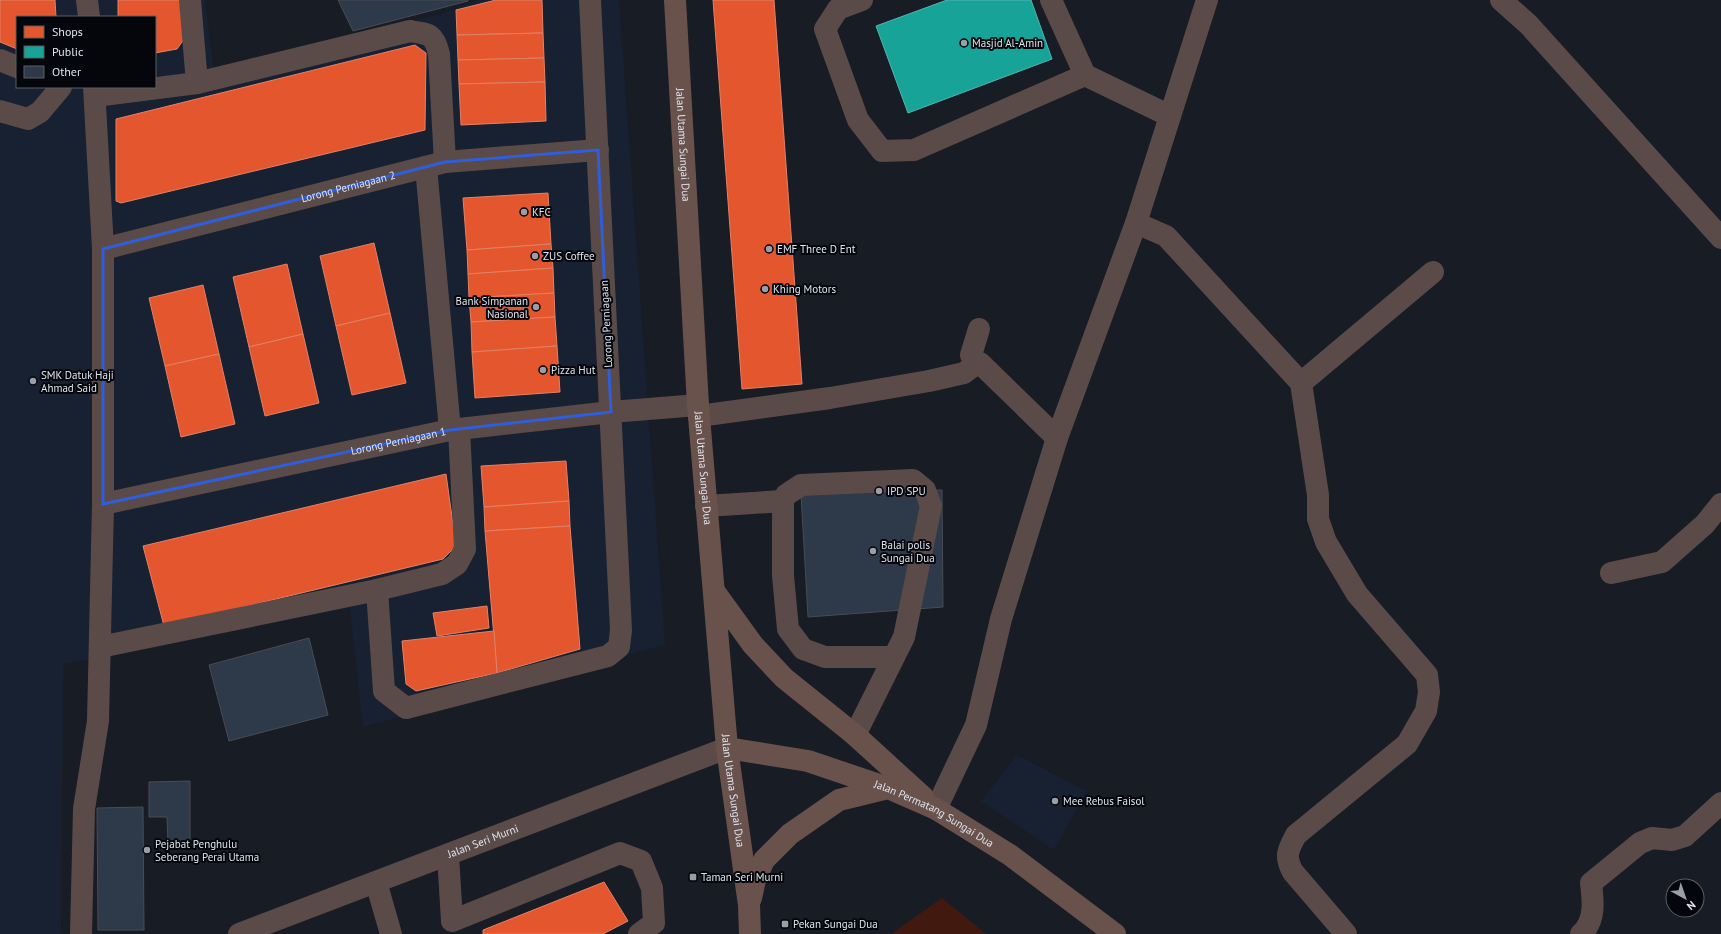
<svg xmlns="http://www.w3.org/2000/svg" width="1721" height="934" viewBox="0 0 1721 934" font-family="'PT Sans',sans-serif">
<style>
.built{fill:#172132;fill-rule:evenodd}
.green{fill:#42190e}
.shops{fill:#e4572e;stroke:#e28167}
.public{fill:#17a398;stroke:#53b6b2}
.building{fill:#2e394a;stroke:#484c53}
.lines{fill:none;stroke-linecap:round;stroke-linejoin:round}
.minor{stroke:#5b4b48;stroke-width:22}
.major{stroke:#69514c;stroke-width:22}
.marked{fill:none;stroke:#305dda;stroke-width:3;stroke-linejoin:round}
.poi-dot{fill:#999ea7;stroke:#04060b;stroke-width:1.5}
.labels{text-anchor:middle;stroke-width:4;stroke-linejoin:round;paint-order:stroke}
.poi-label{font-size:11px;fill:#dee4ed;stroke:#04060b;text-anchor:start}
.street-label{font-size:11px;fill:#dee4ed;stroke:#04060b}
</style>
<rect width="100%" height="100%" fill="#181c24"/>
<g class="built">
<path d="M0 0H205L214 70 441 14 476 0H619L665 645 363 727 350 608 63 664 61 934H0ZM17 17H155V87H17Z"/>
<polygon points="1017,755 1087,791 1054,850 981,801"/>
</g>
<polygon class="green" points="942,898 986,934 891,934"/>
<g class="shops">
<polygon points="0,0 55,0 56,17 17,17 17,49 0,42"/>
<polygon points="118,0 182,0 187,35 177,49 155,53 155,17 118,17"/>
<polygon points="496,0 542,0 543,33 457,35 456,10"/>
<polygon points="713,0 774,0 802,384 742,389"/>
<polygon points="543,33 544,58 458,60 457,35"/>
<polygon points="415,45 426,53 425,130 121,203 116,201 116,119"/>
<polygon points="544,58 545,82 459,84 458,60"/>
<polygon points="545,82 546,121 461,125 459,84"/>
<polygon points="548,193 551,244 467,250 463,198"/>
<polygon points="374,243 390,313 336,326 320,256"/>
<polygon points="551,244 553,268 468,274 467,250"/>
<polygon points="287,264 303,334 249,347 233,277"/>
<polygon points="553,268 554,293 469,298 468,274"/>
<polygon points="203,285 219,354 165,366 149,298"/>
<polygon points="554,293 555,317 471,322 469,298"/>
<polygon points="390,313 406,383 352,395 336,326"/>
<polygon points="555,317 557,346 472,352 471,322"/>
<polygon points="303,334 319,403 265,416 249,347"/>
<polygon points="557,346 560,392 475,398 472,352"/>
<polygon points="219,354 235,424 181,437 165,366"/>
<polygon points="566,461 569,501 484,507 481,466"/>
<polygon points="446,474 456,546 443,559 164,626 143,546"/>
<polygon points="569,501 570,526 485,531 484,507"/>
<polygon points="570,526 580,649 497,673 485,531"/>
<polygon points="487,606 489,628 437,636 433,613"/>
<polygon points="494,631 497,673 416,691 406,684 402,641"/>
<polygon points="604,882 628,921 603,934 483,934 483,930"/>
</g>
<polygon class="public" points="947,0 1031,0 1052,59 908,113 876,26"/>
<g class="building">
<polygon points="338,0 468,0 468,1 353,31"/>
<polygon points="942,490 943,607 808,617 801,494"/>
<polygon points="309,638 328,715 229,741 209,665"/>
<polygon points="190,781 190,843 168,844 167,817 149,817 149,782"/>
<polygon points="143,807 144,930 98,930 97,808"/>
</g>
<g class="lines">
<g class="minor">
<polyline points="87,0 89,17"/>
<polyline points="190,0 197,83"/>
<polyline points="862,0 838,9 825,29 858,120 882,151 914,150 1085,75 1051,0"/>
<polyline points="1501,0 1529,25 1721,238"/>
<polyline points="0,60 17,67"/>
<polyline points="1085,75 1170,116"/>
<path d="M95 96 197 83 410 31C430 34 434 34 439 54L445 162"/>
<polyline points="0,111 28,119 40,112 61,87"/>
<polyline points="426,167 450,430"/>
<path d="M1136 223 1166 236 1301 383 1318 495V519L1326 542 1357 594 1427 675 1429 692 1426 711 1407 744 1296 835C1288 850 1284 856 1293 872L1346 934"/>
<path id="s1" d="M103 249 445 162 598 150"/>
<polyline points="976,364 971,355 979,329"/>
<polyline points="1301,383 1433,272"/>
<polyline points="699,416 830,398 929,381 964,373 976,364 980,363 1057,438"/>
<path id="s2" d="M103 504 450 430 611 412 698 405"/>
<polyline points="706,506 783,501"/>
<polyline points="1611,573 1662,562 1705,524 1721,504"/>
<polyline points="377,590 384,691 406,708 608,656 619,647 621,630 590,0"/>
<polyline points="100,647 377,590 442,574 457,564 465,549 459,429"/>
<polyline points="855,735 904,637 931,506 925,490 913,480 801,485 786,495 783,501 783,576 788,629 803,649 825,657 893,657"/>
<polyline points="936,809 976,725 1001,619 1057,438 1136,223 1207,0"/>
<polyline points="448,855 452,921 620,853 641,861 652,888 654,923 639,934"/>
<polyline points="376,882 391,934"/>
<polyline points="81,934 84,809 98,721 103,504 103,249 94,87"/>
<path id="s3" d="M239 934 727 748"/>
<path d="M1581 934C1596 921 1593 900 1591 883L1640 843 1652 838 1672 840 1685 836 1721 803"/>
</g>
<g class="major">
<path id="s4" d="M675 0 698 405 727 748 749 905 750 934"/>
<polyline points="714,591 753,645 784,678 855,735 923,797"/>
<path id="s5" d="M727 748 808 761 888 788 936 809 1010 855 1115 934"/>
<polyline points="751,898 755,880 764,860 790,834 839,800 888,788"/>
</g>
</g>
<path class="marked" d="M598 150 611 412 450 430 103 504V249L445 162Z"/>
<g class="poi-dot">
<circle cx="964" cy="43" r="4"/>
<circle cx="524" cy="212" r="4"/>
<circle cx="769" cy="249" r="4"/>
<circle cx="535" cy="256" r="4"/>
<circle cx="765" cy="289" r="4"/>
<circle cx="536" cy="307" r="4"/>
<circle cx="543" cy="370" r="4"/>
<circle cx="33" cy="381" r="4"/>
<circle cx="879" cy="491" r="4"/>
<circle cx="873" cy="551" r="4"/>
<circle cx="1055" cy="801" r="4"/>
<circle cx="147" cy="850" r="4"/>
<rect x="689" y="873" width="8" height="8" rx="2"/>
<rect x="781" y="920" width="8" height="8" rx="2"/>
</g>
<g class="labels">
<g class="poi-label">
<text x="972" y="47">Masjid Al-Amin</text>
<text x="532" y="216">KFC</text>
<text x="777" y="253">EMF Three D Ent</text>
<text x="543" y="260">ZUS Coffee</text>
<text x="773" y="293">Khing Motors</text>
<text x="528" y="305" text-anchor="end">Bank Simpanan<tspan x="528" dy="13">Nasional</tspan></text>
<text x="551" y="374">Pizza Hut</text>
<text x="41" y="379">SMK Datuk Haji<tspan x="41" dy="13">Ahmad Said</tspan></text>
<text x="887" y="495">IPD SPU</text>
<text x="881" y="549">Balai polis<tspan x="881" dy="13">Sungai Dua</tspan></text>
<text x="1063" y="805">Mee Rebus Faisol</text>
<text x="155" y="848">Pejabat Penghulu<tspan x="155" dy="13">Seberang Perai Utama</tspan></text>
<text x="701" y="881">Taman Seri Murni</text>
<text x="793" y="928">Pekan Sungai Dua</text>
</g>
<g class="street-label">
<text dy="4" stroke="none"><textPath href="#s4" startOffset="145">Jalan Utama Sungai Dua</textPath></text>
<text dy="4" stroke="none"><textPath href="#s1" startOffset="253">Lorong Perniagaan 2</textPath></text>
<text transform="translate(606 324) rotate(-93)" y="4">Lorong Perniagaan</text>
<text dy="4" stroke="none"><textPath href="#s2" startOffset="302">Lorong Perniagaan 1</textPath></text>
<text dy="4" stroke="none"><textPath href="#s4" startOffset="469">Jalan Utama Sungai Dua</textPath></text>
<text dy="4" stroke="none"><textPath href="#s4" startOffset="793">Jalan Utama Sungai Dua</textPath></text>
<text dy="4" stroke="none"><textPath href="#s5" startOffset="219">Jalan Permatang Sungai Dua</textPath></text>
<text dy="4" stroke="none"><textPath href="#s3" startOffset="261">Jalan Seri Murni</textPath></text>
</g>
</g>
<rect x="16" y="16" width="140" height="72" fill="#04060b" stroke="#5b5f65"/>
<rect x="24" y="26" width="20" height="12" fill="#e4572e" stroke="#5b5f65"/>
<text x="52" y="36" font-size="12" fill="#dee4ed">Shops</text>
<rect x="24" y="46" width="20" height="12" fill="#17a398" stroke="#5b5f65"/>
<text x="52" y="56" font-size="12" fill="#dee4ed">Public</text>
<rect x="24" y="66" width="20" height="12" fill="#2e394a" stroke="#5b5f65"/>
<text x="52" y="76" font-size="12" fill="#dee4ed">Other</text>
<g transform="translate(1685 898) rotate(140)"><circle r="19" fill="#04060b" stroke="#5b5f65"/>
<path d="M0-3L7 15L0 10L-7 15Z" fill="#999ea7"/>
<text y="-6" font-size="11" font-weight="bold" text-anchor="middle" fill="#dee4ed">N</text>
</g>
</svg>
